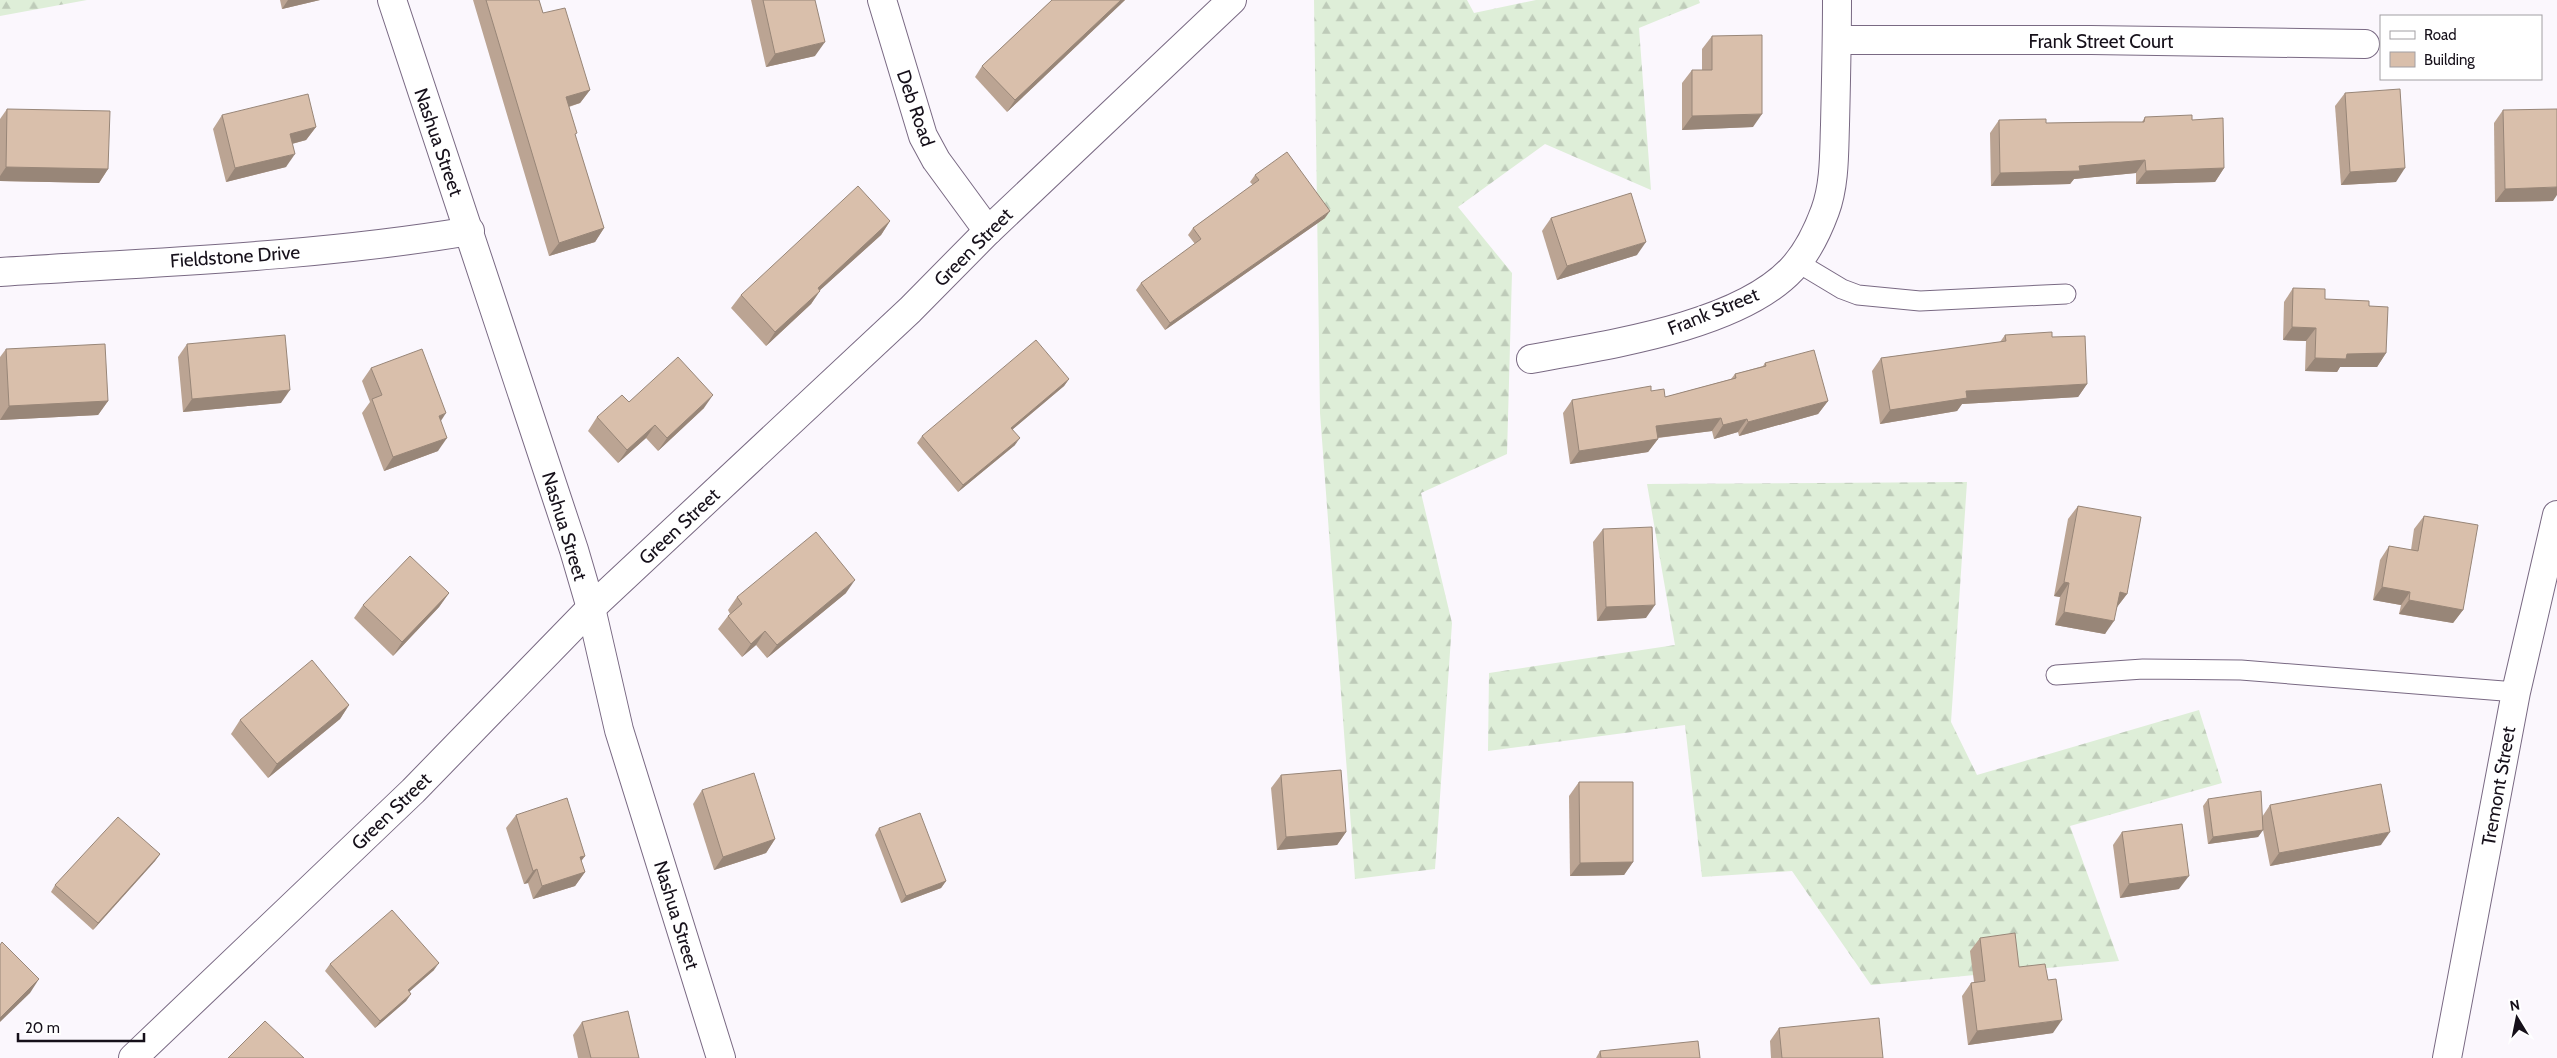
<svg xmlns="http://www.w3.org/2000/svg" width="2557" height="1058" viewBox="0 0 2557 1058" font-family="Cabin,sans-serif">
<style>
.forest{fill:url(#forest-firs)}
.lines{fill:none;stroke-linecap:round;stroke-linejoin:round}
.service-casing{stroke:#796983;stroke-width:21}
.minor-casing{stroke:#796983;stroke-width:30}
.tertiary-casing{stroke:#796983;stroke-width:30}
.service{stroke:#fff;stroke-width:19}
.minor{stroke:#fff;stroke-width:28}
.tertiary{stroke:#fff;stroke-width:28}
.wall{fill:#bba493}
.shaded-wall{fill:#988678}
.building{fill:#d9bfab;stroke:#988678}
.labels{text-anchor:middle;stroke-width:4.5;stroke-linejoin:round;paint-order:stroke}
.street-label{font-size:19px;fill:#16101a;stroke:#fff}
</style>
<defs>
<pattern id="forest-firs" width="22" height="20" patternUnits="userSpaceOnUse" patternTransform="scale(1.25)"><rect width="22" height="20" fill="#deeed8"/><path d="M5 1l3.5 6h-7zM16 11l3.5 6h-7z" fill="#becbb9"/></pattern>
</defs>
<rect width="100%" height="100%" fill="#fbf7fd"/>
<g class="forest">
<polygon points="0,0 87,0 0,16"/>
<polygon points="1314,0 1467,0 1474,13 1536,0 1699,0 1700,3 1639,28 1651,190 1545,144 1458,207 1512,273 1507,454 1421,493 1452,623 1435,869 1355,879 1320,413"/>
<polygon points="1967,482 1951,722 1977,775 2199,710 2222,783 2070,826 2119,961 1871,985 1792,871 1702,877 1685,725 1488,751 1489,673 1675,645 1647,484"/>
</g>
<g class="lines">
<g class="service-casing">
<g id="service">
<polyline points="1797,262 1842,289 1858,295 1920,301 2066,294"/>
<polyline points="2056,675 2143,669 2241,670 2516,692"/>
</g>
</g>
<g class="minor-casing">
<g id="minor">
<polyline points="882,0 923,136 936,160 988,231"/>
<polyline points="1837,40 2091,40 2365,44"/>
<path d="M0 272C157 262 315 257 470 231"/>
<path d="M1531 359C1606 345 1738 327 1792 269 1806 254 1818 230 1825 211 1835 184 1834 152 1835 125 1836 83 1837 42 1837 0"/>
<polyline points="2447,1058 2516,692 2557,515"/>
</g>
</g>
<g class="tertiary-casing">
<g id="tertiary">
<polyline points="392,0 574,550 591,608 619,730 721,1058"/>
<polyline points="133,1058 413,791 591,608 910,310 988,231 1232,0"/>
</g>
</g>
<use href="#service" class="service"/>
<use href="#minor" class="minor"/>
<use href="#tertiary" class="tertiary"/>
</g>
<g class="wall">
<polygon points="280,0 320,0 282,9"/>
<polygon points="473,0 539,0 543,13 590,90 580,103 569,107 575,136 604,228 595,242 549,256"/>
<polygon points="751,0 815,0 815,56 766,67"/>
<polygon points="1052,0 1125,0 1007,112 975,77 982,66"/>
<polygon points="1712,36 1753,127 1682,130 1682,83 1692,70 1702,70 1702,49"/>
<polygon points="2345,93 2396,182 2341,185 2335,106"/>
<polygon points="7,109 108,169 99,183 0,181 0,119"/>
<polygon points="2503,110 2553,201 2495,202 2494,123"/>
<polygon points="222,115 316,127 306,140 292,144 286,167 226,182 213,129"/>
<polygon points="2145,117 2192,120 2224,168 2215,182 2136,184 2136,173 2074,179 2070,184 1991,186 1990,133 1999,120 2046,123 2110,122 2142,122"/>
<polygon points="1255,175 1325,218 1165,330 1136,290 1141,283 1195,244 1188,235 1193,228 1253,185 1250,182"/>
<polygon points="1551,218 1637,255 1557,280 1542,231"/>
<polygon points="890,221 881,235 820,290 811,304 766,346 731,308 741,295"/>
<polygon points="2293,288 2325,299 2369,306 2386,353 2377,367 2340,367 2337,372 2305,371 2306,341 2283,340 2284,302"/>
<polygon points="2005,335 2052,337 2087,384 2078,397 1962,404 1957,411 1880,424 1872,371 1881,358 2000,342"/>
<polygon points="187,344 281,403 183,412 178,357"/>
<polygon points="6,349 108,401 98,415 0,420 0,357"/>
<polygon points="1765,363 1828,401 1818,414 1739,436 1738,432 1714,439 1712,431 1658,438 1658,439 1648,452 1570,464 1563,413 1572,400 1651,391 1665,397 1731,379 1735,374 1763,366"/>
<polygon points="371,368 441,421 438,451 384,471 362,413 370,402 362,381"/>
<polygon points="1069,379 1064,386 1013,429 1015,445 958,492 917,443 922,436"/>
<polygon points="629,402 704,408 658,451 646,438 618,463 588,431 597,417"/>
<polygon points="2078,506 2127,594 2117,607 2105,634 2055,625 2060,597 2054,596 2068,519"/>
<polygon points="2424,516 2463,610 2453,623 2399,614 2401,605 2373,600 2380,560 2389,546 2411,550 2414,529"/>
<polygon points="1603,529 1646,618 1597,621 1593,542"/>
<polygon points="449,593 439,607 393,656 354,618 363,605"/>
<polygon points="846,593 767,658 756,645 742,657 718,629 728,616 730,614 728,610 737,597"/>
<polygon points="349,705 340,719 268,778 231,734 240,720"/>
<polygon points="1281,775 1346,832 1337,845 1277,850 1271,788"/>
<polygon points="1579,782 1633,862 1624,875 1570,876 1569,796"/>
<polygon points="702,790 775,839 766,853 714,870 693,804"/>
<polygon points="2208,799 2262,817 2270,805 2381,845 2270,866 2263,830 2258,837 2208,844 2203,806"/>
<polygon points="516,815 585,856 581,861 585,872 575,886 533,899 528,883 524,884 506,828"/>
<polygon points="879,828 946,881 941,888 901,903 875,835"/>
<polygon points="2122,832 2179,889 2120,898 2113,845"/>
<polygon points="160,854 155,861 93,930 51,892 55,885"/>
<polygon points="1980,938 2053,1033 1968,1045 1962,996 1971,983 1974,982 1970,951"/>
<polygon points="330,964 434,970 409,992 411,994 406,1001 375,1028 325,971"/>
<polygon points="582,1022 639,1058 578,1058 573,1035"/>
<polygon points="1779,1028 1883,1058 1771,1058 1770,1041"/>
<polygon points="1600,1051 1700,1058 1596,1058"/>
</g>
<g class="shaded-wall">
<polygon points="288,0 320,0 282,9"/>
<polygon points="1121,0 1125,0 1007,112 1015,100"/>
<polygon points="825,42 815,56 766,67 775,54"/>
<polygon points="590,90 580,103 557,110 566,97"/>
<polygon points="1762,114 1753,127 1682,130 1692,116"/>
<polygon points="316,127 306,140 280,147 290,134"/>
<polygon points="295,154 286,167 226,182 235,168"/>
<polygon points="2145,160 2136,173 2074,179 2070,184 1991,186 2000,173"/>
<polygon points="6,167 108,169 99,183 0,181 0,176"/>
<polygon points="2224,168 2215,182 2136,184 2146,171"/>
<polygon points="2405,168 2396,182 2341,185 2350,172"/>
<polygon points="2557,187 2557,195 2553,201 2495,202 2505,189"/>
<polygon points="1330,211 1325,218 1165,330 1170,323"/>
<polygon points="890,221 881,235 808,301 818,288"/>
<polygon points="604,228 595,242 549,256 559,243"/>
<polygon points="1646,242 1637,255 1557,280 1567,266"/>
<polygon points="820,291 811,304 766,346 775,332"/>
<polygon points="2292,327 2316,328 2306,341 2283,340"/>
<polygon points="2386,353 2377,367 2340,367 2337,372 2305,371 2315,358 2347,354"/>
<polygon points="1069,379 1064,386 1006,435 1011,428"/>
<polygon points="2087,384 2078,397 1962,404 1957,411 1880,424 1890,410 1966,391"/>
<polygon points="290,390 281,403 183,412 192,399"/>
<polygon points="713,395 704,408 658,451 667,438"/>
<polygon points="108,401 98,415 0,420 9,406"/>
<polygon points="1828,401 1818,414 1739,436 1748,422"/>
<polygon points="446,413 437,427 439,416"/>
<polygon points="1721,418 1712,431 1647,439 1656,426"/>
<polygon points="1747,419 1738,432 1714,439 1723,425"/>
<polygon points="655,425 646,438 618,463 627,450"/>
<polygon points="447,438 438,451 384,471 393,457"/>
<polygon points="1020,438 1015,445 958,492 963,485"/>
<polygon points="1658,439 1648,452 1570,464 1579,451"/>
<polygon points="855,580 846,593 767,658 777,645"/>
<polygon points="2064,582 2069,583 2060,597 2054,596"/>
<polygon points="2382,587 2410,592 2401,605 2373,600"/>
<polygon points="2120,592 2127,594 2117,607 2110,606"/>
<polygon points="449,593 439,607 393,656 402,642"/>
<polygon points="2409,600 2463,610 2453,623 2399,614"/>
<polygon points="1655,605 1646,618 1597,621 1606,607"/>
<polygon points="2064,612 2114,621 2105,634 2055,625"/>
<polygon points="765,631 756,645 742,657 751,644"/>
<polygon points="349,705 340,719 268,778 277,764"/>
<polygon points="2263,830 2258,837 2208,844 2213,837"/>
<polygon points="1346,832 1337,845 1277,850 1286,837"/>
<polygon points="2390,832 2381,845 2270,866 2279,853"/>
<polygon points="775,839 766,853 714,870 723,857"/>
<polygon points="160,854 155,861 93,930 98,923"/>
<polygon points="585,856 575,869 580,857"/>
<polygon points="1633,862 1624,875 1570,876 1580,863"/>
<polygon points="537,869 528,883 524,884 533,871"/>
<polygon points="585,872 575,886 533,899 542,886"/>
<polygon points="2189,876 2179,889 2120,898 2129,884"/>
<polygon points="946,881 941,888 901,903 906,896"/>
<polygon points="439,963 434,970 403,997 408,990"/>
<polygon points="39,979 30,993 0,1022 0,1018"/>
<polygon points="411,994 406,1001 375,1028 380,1021"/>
<polygon points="2062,1020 2053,1033 1968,1045 1977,1031"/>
</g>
<g class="building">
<polygon points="486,0 539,0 543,13 565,8 590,90 566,97 577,133 575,134 604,228 559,243"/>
<polygon points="763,0 815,0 825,42 775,54"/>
<polygon points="1052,0 1121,0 1015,100 982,66"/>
<polygon points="1762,35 1762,114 1692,116 1692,70 1712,70 1712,36"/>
<polygon points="2400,89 2405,168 2350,172 2345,93"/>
<polygon points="308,94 316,127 290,134 295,154 235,168 222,115"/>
<polygon points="7,109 110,111 108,169 6,167"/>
<polygon points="2557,109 2557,187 2505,189 2503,110"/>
<polygon points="2192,115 2192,120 2223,118 2224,168 2146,171 2145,160 2079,166 2080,171 2000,173 1999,120 2046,119 2046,123 2110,122 2144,122 2145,117"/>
<polygon points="1287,152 1330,211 1170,323 1141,283 1201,239 1193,228 1259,180 1255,175"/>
<polygon points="858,186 890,221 818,288 820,291 775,332 741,295"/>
<polygon points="1631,193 1646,242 1567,266 1551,218"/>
<polygon points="2293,288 2325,289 2325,299 2369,301 2369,306 2388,307 2386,353 2347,354 2346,359 2315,358 2316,328 2292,327"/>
<polygon points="2052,332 2052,337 2085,336 2087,384 1966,391 1967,398 1890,410 1881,358 2006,341 2005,335"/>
<polygon points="285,335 290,390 192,399 187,344"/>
<polygon points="1036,340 1069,379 1011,428 1020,438 963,485 922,436"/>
<polygon points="105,344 108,401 9,406 6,349"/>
<polygon points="422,349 446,413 439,416 447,438 393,457 372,399 382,395 371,368"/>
<polygon points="1814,350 1828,401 1748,422 1747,419 1723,425 1721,418 1656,426 1658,439 1579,451 1572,400 1651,386 1651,391 1664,389 1665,397 1736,378 1735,374 1766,366 1765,363"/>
<polygon points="678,357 713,395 667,438 655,425 627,450 597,417 622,395 629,402"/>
<polygon points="2078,506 2141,517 2127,594 2120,592 2114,621 2064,612 2069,583 2064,582"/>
<polygon points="2424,516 2478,525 2463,610 2409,600 2410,592 2382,587 2389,546 2418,551"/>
<polygon points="1652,527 1655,605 1606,607 1603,529"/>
<polygon points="816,532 855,580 777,645 765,631 751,644 728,616 742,604 737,597"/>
<polygon points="410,556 449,593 402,642 363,605"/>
<polygon points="312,660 349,705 277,764 240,720"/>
<polygon points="1341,770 1346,832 1286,837 1281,775"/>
<polygon points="754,773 775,839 723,857 702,790"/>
<polygon points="1579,782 1633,782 1633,862 1580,863"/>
<polygon points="2381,784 2390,832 2279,853 2270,805"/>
<polygon points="2261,791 2263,830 2213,837 2208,799"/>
<polygon points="567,798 585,856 580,857 585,872 542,886 537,869 533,871 516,815"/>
<polygon points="920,813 946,881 906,896 879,828"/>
<polygon points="118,817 160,854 98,923 55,885"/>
<polygon points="2182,824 2189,876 2129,884 2122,832"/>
<polygon points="392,910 439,963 408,990 411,994 380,1021 330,964"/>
<polygon points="2015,933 2019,967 2045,964 2048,980 2056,979 2062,1020 1977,1031 1971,983 1985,981 1980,938"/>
<polygon points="2,942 39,979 0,1018 0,945"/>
<polygon points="628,1011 639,1058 591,1058 582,1022"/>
<polygon points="1879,1018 1883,1058 1782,1058 1779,1028"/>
<polygon points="265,1021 304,1058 228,1058"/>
<polygon points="1698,1041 1700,1058 1601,1058 1600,1051"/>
</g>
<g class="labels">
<g class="street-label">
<text x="2101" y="48">Frank Street Court</text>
<text transform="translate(916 108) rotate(71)" y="7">Deb Road</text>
<text transform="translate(439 142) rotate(71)" y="7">Nashua Street</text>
<text transform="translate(973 247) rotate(-45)" y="7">Green Street</text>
<text transform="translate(235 256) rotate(-4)" y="7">Fieldstone Drive</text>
<text transform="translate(1713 311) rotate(-22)" y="7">Frank Street</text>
<text transform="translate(565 526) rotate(73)" y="7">Nashua Street</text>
<text transform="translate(679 526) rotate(-43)" y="7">Green Street</text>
<text transform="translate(2498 786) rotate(-80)" y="7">Tremont Street</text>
<text transform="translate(391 811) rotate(-44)" y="7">Green Street</text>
<text transform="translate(677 915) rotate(73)" y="7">Nashua Street</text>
</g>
</g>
<rect x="2380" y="15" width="162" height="65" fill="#ffffff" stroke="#a29fa3"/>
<rect x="2390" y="31" width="25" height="8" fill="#ffffff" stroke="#a29fa3"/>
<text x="2424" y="40" font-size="15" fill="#16101a">Road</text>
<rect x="2390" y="52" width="25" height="15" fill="#d9bfab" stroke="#a29fa3"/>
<text x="2424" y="65" font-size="15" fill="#16101a">Building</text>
<g transform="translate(2517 1018) rotate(350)" stroke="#ffffff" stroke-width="4" paint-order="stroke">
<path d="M0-4L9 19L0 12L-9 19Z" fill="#16101a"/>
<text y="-8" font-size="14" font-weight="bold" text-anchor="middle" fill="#16101a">N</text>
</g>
<path d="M18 1033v8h126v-8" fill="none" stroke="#16101a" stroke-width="2.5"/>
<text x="25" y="1033" font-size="15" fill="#16101a" stroke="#ffffff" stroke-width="4" paint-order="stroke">20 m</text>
</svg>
